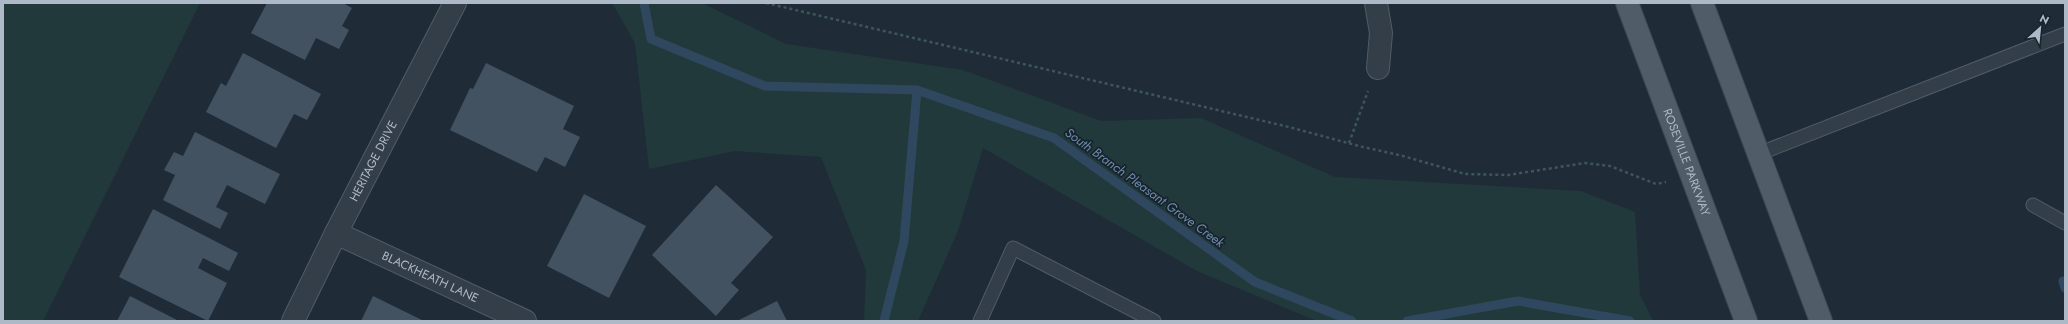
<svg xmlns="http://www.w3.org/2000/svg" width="2068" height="324" viewBox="0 0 2068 324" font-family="Jost,sans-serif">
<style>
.green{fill:#21393a}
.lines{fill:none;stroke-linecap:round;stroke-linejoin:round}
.stream{stroke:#30485f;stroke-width:9}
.building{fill:#425261}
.service-casing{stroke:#505c67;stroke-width:15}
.minor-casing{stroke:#505c67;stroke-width:24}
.primary-casing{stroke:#3c4752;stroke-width:24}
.path{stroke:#3f5656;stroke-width:2.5;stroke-dasharray:3 3;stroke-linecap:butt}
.service{stroke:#333e49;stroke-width:13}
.minor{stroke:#333e49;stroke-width:22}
.primary{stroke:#505d69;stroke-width:22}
.labels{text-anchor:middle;stroke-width:3.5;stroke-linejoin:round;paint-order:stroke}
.street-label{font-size:12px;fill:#adb9c6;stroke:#18232d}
.water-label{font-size:13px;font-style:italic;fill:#6c8dab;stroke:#18232d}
</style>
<rect width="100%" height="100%" fill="#1f2c38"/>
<g class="green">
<polygon points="3,3 200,3 43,321 3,321"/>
<polygon points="612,3 702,3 786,44 963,70 1101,121 1201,118 1335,177 1581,191 1635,212 1640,295 1653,321 1317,321 1197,271 983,148 958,231 918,321 864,321 866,270 821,157 735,151 649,169 635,43"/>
</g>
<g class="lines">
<g class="stream">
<polyline points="644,3 651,39 765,86 917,90 1054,138 1255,282 1352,321"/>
<polyline points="2063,281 2065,288"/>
<polyline points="884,321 904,241 917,90"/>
<polyline points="1407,321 1518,301 1630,321"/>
</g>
</g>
<g class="building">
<polygon points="267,3 343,3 352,8 342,26 349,30 339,49 316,38 305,60 251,33"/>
<polygon points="243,53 321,94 307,120 294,114 276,148 206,112 221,83 226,86"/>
<polygon points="486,63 574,106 563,129 580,137 565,167 545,157 537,172 450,130 470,88 473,89"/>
<polygon points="195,132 280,174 265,204 227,185 216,207 228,213 220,229 163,200 175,175 164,170 174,152 183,156"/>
<polygon points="716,185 773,237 731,283 739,290 716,316 652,255"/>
<polygon points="584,194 646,226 609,298 547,266"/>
<polygon points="153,209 238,253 229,271 203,258 198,268 227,283 208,321 119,277"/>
<polygon points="130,296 179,321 117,321"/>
<polygon points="373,296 424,321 361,321"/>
<polygon points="777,301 787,321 737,321"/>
</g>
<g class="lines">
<g class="service-casing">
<g id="service">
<polyline points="1758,154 2065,34"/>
<polyline points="2033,205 2065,223"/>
<polyline points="980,321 1013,248 1154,321"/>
</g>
</g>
<g class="minor-casing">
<g id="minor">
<polyline points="1376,3 1381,33 1378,68"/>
<path id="s1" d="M336 233 525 321"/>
<path id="s2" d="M293 321 336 233 455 3"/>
</g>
</g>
<g class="primary-casing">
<g id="primary">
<path id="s3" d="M1627 3 1746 321"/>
<polyline points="1702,3 1821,321"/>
</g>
</g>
<g class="path">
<polyline points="766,3 1289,127 1359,146 1403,156 1465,174 1508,175 1585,163 1610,166 1656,184 1666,182"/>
<polyline points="1349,143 1368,91"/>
</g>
<use href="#service" class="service"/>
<use href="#minor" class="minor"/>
<use href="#primary" class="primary"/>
</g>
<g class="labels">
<g class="street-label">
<text dy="4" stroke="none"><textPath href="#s2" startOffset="179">HERITAGE DRIVE</textPath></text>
<text dy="4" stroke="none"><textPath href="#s3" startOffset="170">ROSEVILLE PARKWAY</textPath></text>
<text dy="4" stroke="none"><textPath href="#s1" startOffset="104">BLACKHEATH LANE</textPath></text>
</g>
<g class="water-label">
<text transform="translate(1145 187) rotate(36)" y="5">South Branch Pleasant Grove Creek</text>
</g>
</g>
<rect width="2068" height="324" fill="none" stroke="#adb9c6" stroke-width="8"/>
<g transform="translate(2040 28) rotate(27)" stroke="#18232d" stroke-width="3" paint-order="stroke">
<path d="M0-3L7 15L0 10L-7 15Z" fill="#adb9c6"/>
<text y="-6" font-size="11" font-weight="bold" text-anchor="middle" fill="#adb9c6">N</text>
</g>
</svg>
